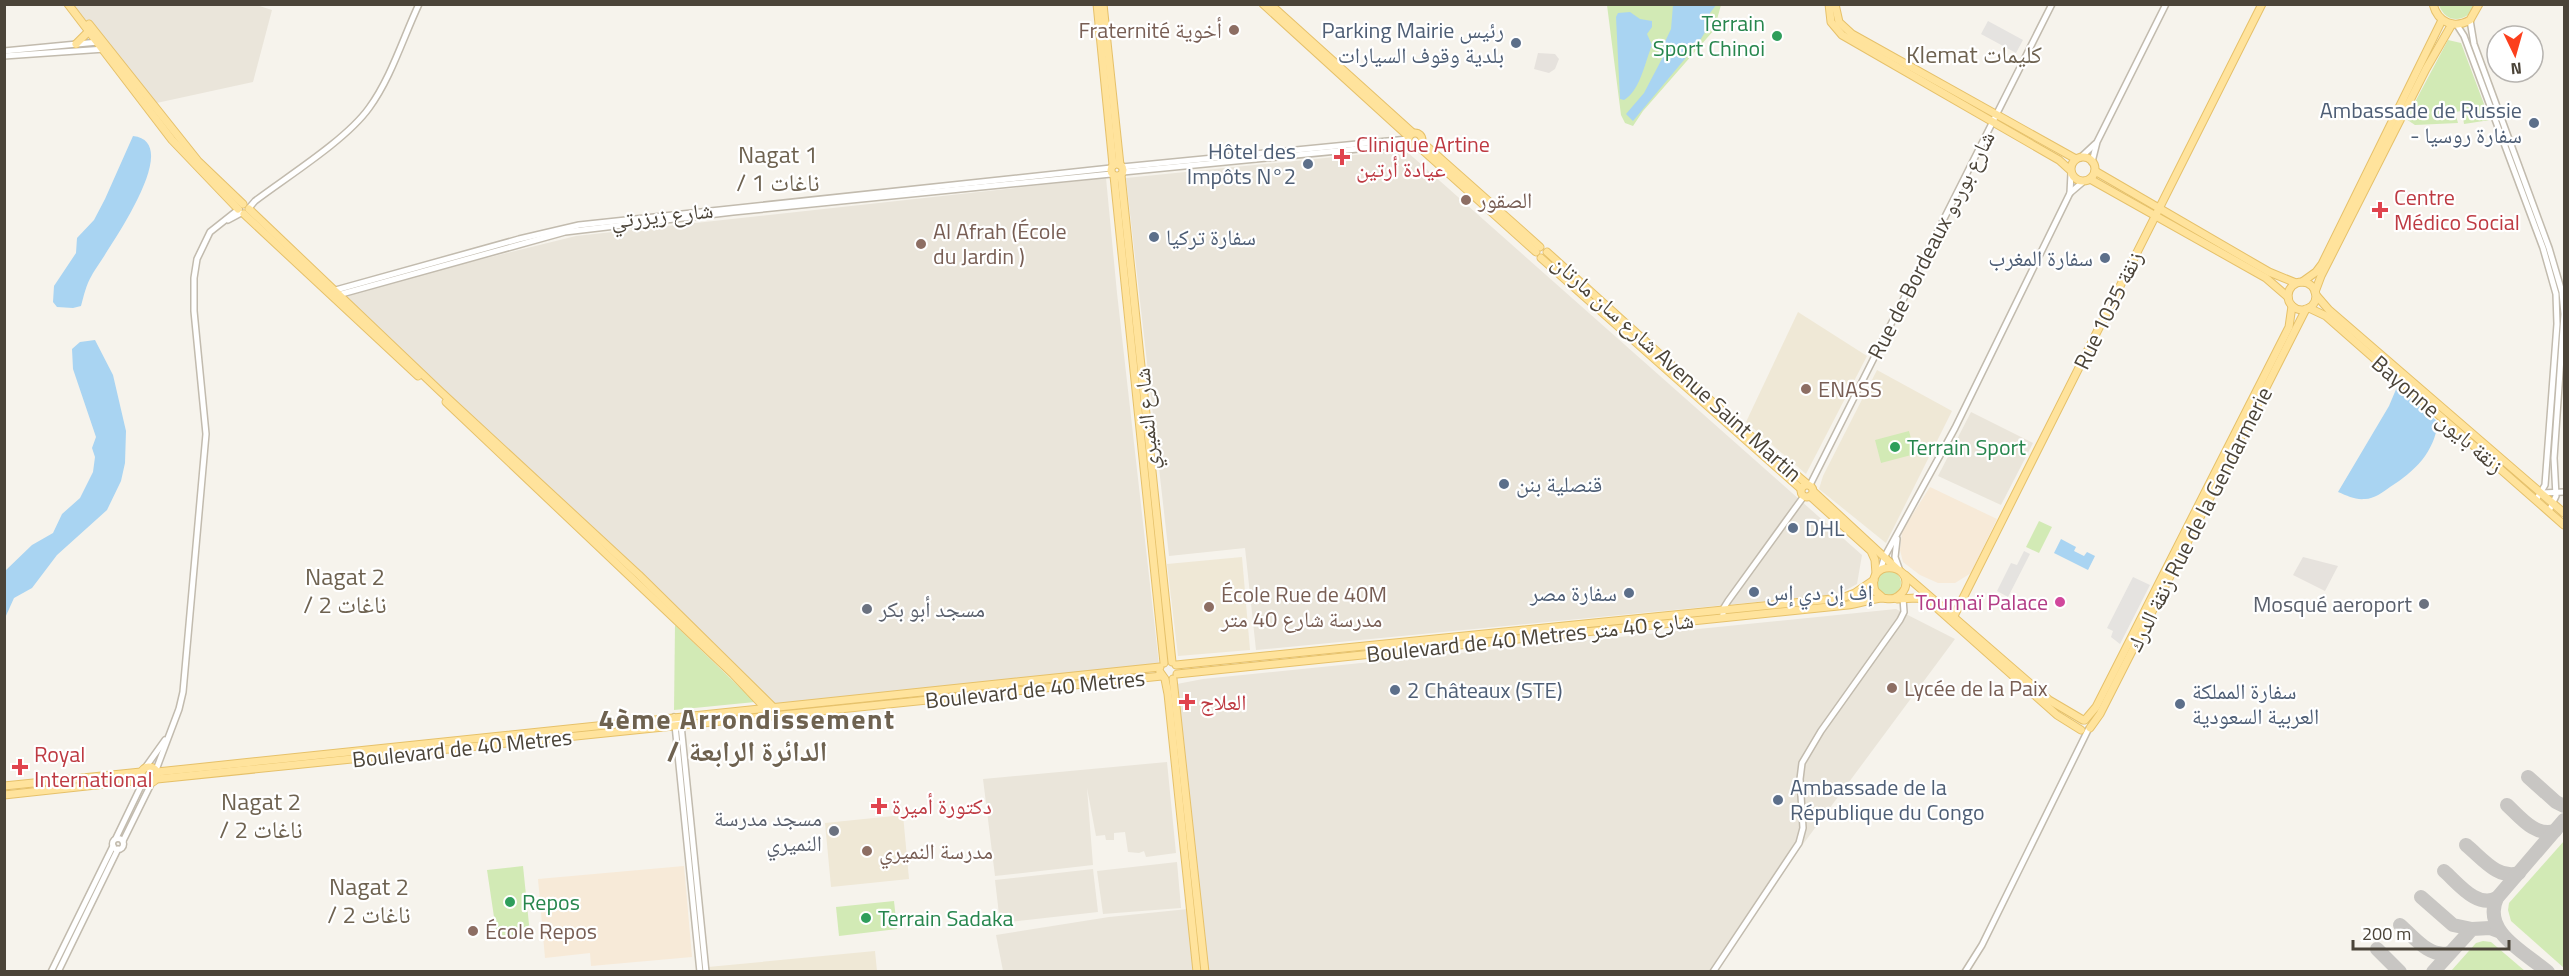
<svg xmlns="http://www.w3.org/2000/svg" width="2569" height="976" viewBox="0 0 2569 976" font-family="'Titillium Web','Noto Naskh Arabic',sans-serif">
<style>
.residential{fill:#eae5da}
.commercial{fill:#f7ead8}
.industrial{fill:#e6e2dd}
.education{fill:#efe8d6}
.green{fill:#d2eab5}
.parking{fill:#e5e3e0}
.water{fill:#a9d4f2}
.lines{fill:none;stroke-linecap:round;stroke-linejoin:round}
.taxiway{stroke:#c8c6c3;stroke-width:14}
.minor-casing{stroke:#c2bbae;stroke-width:8}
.major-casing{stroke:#e6c16a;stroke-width:9}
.minor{stroke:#fff;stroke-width:5}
.major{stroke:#ffe39c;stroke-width:7}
.education-dot{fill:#8d6e63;stroke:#fff;stroke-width:2}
.leisure-dot{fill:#2e9e5b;stroke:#fff;stroke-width:2}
.service-dot{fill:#5c6f8a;stroke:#fff;stroke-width:2}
.health-dot{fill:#e0444e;stroke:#fff;stroke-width:2}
.hotel-dot{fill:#d1479c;stroke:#fff;stroke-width:2}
.worship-dot{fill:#6b7280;stroke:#fff;stroke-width:2}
.labels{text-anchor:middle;stroke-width:4.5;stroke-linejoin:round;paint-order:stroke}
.leisure-label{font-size:22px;fill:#27864d;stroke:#fff;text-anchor:start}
.education-label{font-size:22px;fill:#785e54;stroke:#fff;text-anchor:start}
.service-label{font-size:22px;fill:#4e5e75;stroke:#fff;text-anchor:start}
.health-label{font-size:22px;fill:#be3a42;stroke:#fff;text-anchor:start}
.street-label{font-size:22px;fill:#4b4439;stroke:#fff}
.hotel-label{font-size:22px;fill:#b23c85;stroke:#fff;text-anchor:end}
.worship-label{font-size:22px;fill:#5b616d;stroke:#fff;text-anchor:end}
.neighbourhood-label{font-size:24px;fill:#6e6250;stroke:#fff}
.district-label{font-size:28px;font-weight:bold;letter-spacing:1.5px;fill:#6e6250;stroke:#fff}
</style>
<rect width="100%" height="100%" fill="#f6f3ec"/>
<g class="residential">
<polygon points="253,4 272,10 253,82 152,104 74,5"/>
<polygon points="1405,150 1862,555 1857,584 1839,594 1256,650 1245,548 1169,556 1126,178"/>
<polygon points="1106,178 1117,293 1159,664 775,704 429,379 344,296 450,267 576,236"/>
<polygon points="1971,412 2033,443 2001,505 1938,476"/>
<polygon points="1896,609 1955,639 1709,971 1204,971 1177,684 1203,679"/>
<polygon points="1167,762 1176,853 1146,857 1144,851 1139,853 1128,852 1125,832 1114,833 1114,840 1106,840 1105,835 1096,836 1087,788 1093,865 995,876 983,779"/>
<polygon points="1177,862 1181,908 1103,914 1097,871"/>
<polygon points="1093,869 1098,912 1000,923 995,880"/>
<polygon points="1188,909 1195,971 1003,971 996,935 1109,917"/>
</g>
<g class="commercial">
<polygon points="1930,487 1997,519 1971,573 1955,583 1938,583 1920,575 1903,562 1900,550 1902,531"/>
<polygon points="684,866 692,957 591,966 590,953 545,958 538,879"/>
</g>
<g class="industrial">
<polygon points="1538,53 1555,54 1559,59 1555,69 1549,73 1534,69"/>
<polygon points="2303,557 2338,566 2325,591 2293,575"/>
</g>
<g class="education">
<polygon points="1798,312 1867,356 1806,474 1746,422"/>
<polygon points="1877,370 1952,411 1886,543 1819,489 1823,476"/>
<polygon points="1242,557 1250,650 1178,656 1167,564"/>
<polygon points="903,815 909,879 831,887 825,823"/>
<polygon points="875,951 877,971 709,972 708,967"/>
</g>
<g class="green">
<polygon points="1607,5 1721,5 1714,30 1643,111 1633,126 1625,123 1621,115"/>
<path d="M2439 5H2474L2468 15C2456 23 2444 19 2439 5Z"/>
<polygon points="2448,40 2461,43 2490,120 2464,124 2462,111 2455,112 2458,123 2415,125 2406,119"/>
<polygon points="1909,431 1915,454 1881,463 1875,440"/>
<polygon points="2039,521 2052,527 2039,553 2026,547"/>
<circle cx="1889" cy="583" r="12"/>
<polygon points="675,625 755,702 674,710"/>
<polygon points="2564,841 2564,968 2511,921 2508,910 2509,903"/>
<polygon points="523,866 530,934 497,937 487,870"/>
<polygon points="894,901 897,929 839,936 836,907"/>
<polygon points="2483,941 2491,942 2525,971 2451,971 2476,943"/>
</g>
<g class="parking">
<polygon points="1988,21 2023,40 2016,53 1981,34"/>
<polygon points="2024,551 2030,554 2008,597 1997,591 2011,563 2017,565"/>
<polygon points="2133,577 2150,585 2120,644 2111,637 2113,631 2107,628"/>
</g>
<g class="water">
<polygon points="1673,5 1716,5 1710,13 1710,24 1699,42 1633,121 1626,114 1644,93 1666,51 1663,46 1671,29"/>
<path d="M1630 12 1640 19 1652 21V27L1647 34 1652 45C1645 62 1640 91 1624 100L1620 99 1616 17 1618 13Z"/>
<path d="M133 136C187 142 104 254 92 275 86 285 84 295 81 306L73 308 57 307 53 302 54 286 76 253 77 238 94 220 105 199Z"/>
<polygon points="95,340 113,375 126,431 125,463 121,481 107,510 57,555 32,588 14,598 5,618 5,571 32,545 53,533 62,514 80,498 93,472 95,457 92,448 96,437 73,369 72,349 80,342"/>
<path d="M2397 387 2438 422C2434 453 2415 471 2390 487 2383 492 2374 499 2365 499 2355 500 2348 496 2338 492L2389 406Z"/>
<polygon points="2061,539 2076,547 2074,551 2084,556 2087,552 2095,556 2088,570 2054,553"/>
</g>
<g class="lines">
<g class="taxiway">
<polyline points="2528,777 2556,802 2564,806"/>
<path d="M2507 805C2520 817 2535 837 2555 831"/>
<path d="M2466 845C2482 858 2498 880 2519 873"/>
<path d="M2444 871C2458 883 2477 909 2497 898"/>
<polyline points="2421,897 2453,925 2472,929"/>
<path d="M2400 925C2414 937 2429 958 2449 953"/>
<polyline points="2377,949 2400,972"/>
<polyline points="2433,972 2472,929 2490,928 2498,931"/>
<path d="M2548 972C2526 953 2481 932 2497 898L2564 820"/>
</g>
<g class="minor-casing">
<g id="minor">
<polyline points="2470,20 2474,44 2549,248 2562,292 2564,314 2554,458 2556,496 2549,511"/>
<polyline points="2457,25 2464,36 2543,248 2556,294 2557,324 2545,485 2536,500"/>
<polyline points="4,51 98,42"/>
<polyline points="4,56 105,49"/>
<polyline points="2080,158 2095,144"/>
<polyline points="2092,162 2097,142 2166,4"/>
<polyline points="1122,167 1408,139"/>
<polyline points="1123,172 1409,144"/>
<polyline points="2070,193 2071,173"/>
<path d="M249 208 255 201C288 176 346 140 369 108 391 78 403 38 419 4"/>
<polyline points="228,220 241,213"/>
<polyline points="332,291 519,239 579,225 1111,168"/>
<polyline points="338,295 565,232 733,212 1111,174"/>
<polyline points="1810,485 2052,4"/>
<polyline points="2542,493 2564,492"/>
<polyline points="1897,539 1895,557 1900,571"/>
<polyline points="1880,571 1885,556 1955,428 2070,193 2084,181"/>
<polyline points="1723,617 1723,609 1728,601 1804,496"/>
<polyline points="674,717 681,725 706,972"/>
<polyline points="668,718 675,725 700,972"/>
<polyline points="145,768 165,740"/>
<polyline points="156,770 179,709 183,692 206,434 194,311 194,278 197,259 210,232 239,209"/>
<polyline points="116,838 143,782"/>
<circle cx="118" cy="844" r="5.5"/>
<polyline points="123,841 151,784"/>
<polyline points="51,972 113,846"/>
<polyline points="58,972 118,849"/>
<polyline points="1713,972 1799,843 1803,828 1800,779 1802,763 1821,731 1900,620 1904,612 1903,598"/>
<polyline points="1965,972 1982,945 2088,730"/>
</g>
</g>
<g class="major-casing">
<g id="major">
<polyline points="68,4 172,140 238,209"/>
<polyline points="1097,4 1113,165"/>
<polyline points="1103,4 1120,165"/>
<polyline points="1263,4 1409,137"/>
<polyline points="1270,4 1413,133"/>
<polyline points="1829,4 1831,22 1842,35 2059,160 2070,170"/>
<polyline points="1835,4 1839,22 1852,34 2076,159"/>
<path d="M2433 4C2438 23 2454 29 2470 20L2479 4"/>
<polyline points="89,24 198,161 243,204"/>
<polyline points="76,44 89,31"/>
<circle cx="1415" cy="140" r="7"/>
<polyline points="1422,142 1540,247"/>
<polyline points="1418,146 1536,252"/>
<circle cx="2083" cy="169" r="12"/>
<circle cx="1117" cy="170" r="6"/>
<polyline points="2095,171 2269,272 2296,283"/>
<polyline points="1121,175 1172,662"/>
<polyline points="1114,176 1164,663"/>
<polyline points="2090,179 2266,278 2288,297"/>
<polyline points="249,209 441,392 639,575 775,709"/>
<polyline points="244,214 418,376"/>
<polyline points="1547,252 1739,426 1807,484"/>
<polyline points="1541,258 1801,489"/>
<polyline points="2302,282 2316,272 2322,264 2442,20"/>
<circle cx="2302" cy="296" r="14"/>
<polyline points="2315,292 2321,276 2426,69 2452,24"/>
<polyline points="2316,295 2329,310 2564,513"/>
<polyline points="2309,308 2326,316 2564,525"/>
<polyline points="446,402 733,674 767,710"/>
<circle cx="1807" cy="491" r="6"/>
<polyline points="1814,492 1896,568"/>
<polyline points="1810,496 1871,551 1875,560 1876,574"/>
<polyline points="1905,575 2049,700 2083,720"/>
<polyline points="1897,599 1917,598 1930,602 2057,715 2081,730"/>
<polyline points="1954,616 2262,4"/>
<polyline points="1176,665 1842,598 1855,593 1874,580"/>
<polyline points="1160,672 1165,679 1168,694 1197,972"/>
<path d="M1177 674 1848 605C1859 603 1870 600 1881 598 1886 598 1890 600 1895 598 1899 596 1903 593 1905 588 1913 562 1865 559 1875 591L1883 598"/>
<polyline points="1173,679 1205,972"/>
<polyline points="2085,720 2096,707 2289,327 2292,306"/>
<polyline points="2090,728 2100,714 2306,309"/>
<circle cx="149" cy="775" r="8"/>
<polyline points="157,772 1160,667"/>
<polyline points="157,779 1162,676"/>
<polyline points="4,786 141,772"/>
<polyline points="4,795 142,780"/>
</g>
</g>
<use href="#minor" class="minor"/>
<use href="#major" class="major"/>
</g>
<g class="education-dot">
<circle cx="1234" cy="30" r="6"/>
<circle cx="1466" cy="200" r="6"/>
<circle cx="921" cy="244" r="6"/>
<circle cx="1806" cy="389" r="6"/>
<circle cx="1209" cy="607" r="6"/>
<circle cx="1892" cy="688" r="6"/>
<circle cx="867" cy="851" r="6"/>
<circle cx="473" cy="931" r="6"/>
</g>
<g class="leisure-dot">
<circle cx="1777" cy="36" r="6"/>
<circle cx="1895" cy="447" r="6"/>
<circle cx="510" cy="902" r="6"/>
<circle cx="866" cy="918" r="6"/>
</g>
<g class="service-dot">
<circle cx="1516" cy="43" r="6"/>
<circle cx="2534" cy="123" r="6"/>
<circle cx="1308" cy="164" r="6"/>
<circle cx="1154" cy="237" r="6"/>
<circle cx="2105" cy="258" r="6"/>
<circle cx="1504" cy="484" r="6"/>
<circle cx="1793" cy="528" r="6"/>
<circle cx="1754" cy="592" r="6"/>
<circle cx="1629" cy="593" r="6"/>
<circle cx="1395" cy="690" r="6"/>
<circle cx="2180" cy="704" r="6"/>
<circle cx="1778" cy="800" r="6"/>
</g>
<g class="health-dot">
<path d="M1339 148h6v6h6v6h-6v6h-6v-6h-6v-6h6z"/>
<path d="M2377 201h6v6h6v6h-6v6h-6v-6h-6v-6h6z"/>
<path d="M1184 693h6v6h6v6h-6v6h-6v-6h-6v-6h6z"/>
<path d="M17 758h6v6h6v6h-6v6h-6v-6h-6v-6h6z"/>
<path d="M876 797h6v6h6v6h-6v6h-6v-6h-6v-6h6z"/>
</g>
<circle class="hotel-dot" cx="2060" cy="602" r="6"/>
<g class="worship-dot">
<circle cx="2424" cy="604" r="6"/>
<circle cx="867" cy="609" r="6"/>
<circle cx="834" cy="831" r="6"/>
</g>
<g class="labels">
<g class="leisure-label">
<text x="1765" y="31" text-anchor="end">Terrain<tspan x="1765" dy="25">Sport Chinoi</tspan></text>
<text x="1907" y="455">Terrain Sport</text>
<text x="522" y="910">Repos</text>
<text x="878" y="926">Terrain Sadaka</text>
</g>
<g class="education-label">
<text x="1222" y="38" text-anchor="end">Fraternité أخوية</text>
<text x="1478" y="208">الصقور</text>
<text x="933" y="239">Al Afrah (École<tspan x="933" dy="25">du Jardin )</tspan></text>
<text x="1818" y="397">ENASS</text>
<text x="1221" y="602">École Rue de 40M<tspan x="1221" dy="25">مدرسة شارع 40 متر</tspan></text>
<text x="1904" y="696">Lycée de la Paix</text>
<text x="879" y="859">مدرسة النميري</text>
<text x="485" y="939">École Repos</text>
</g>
<g class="service-label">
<text x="1504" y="38" text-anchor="end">Parking Mairie رئيس<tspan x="1504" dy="25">بلدية وقوف السيارات</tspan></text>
<text x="2522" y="118" text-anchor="end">Ambassade de Russie<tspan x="2522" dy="25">- سفارة روسيا</tspan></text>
<text x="1296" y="159" text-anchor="end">Hôtel des<tspan x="1296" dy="25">Impôts N°2</tspan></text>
<text x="1166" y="245">سفارة تركيا</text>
<text x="2093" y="266" text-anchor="end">سفارة المغرب</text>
<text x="1516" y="492">قنصلية بنن</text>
<text x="1805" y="536">DHL</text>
<text x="1766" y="600">إف إن دي إس</text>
<text x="1617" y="601" text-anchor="end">سفارة مصر</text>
<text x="1407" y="698">2 Châteaux (STE)</text>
<text x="2192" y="699">سفارة المملكة<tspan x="2192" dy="25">العربية السعودية</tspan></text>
<text x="1790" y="795">Ambassade de la<tspan x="1790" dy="25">République du Congo</tspan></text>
</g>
<g class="health-label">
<text x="1356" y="152">Clinique Artine<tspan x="1356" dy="25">عيادة أرتين</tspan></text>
<text x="2394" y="205">Centre<tspan x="2394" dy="25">Médico Social</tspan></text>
<text x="1200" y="710">العلاج</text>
<text x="34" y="762">Royal<tspan x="34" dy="25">International</tspan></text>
<text x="892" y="814">دكتورة أميرة</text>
</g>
<g class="street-label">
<text transform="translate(662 215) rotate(-6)" y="8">شارع زيزرتي</text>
<text transform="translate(1931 245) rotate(-63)" y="8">Rue de Bordeaux شارع بوردو</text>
<text transform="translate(2108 310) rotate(-64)" y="8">Rue 1035 زنقة</text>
<text transform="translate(1677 368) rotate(42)" y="8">شارع سان مارتان Avenue Saint Martin</text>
<text transform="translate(2438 414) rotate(41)" y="8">Bayonne زنقة بايون</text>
<text transform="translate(1146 419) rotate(-95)" y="8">شارع النميري</text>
<text transform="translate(2199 519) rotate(-63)" y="8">زنقة الدرك Rue de la Gendarmerie</text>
<text transform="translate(1530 637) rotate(-6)" y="8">Boulevard de 40 Metres شارع 40 متر</text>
<text transform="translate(1035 689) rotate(-6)" y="8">Boulevard de 40 Metres</text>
<text transform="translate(462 748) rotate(-6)" y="8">Boulevard de 40 Metres</text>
</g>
<g class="hotel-label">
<text x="2048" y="610">Toumaï Palace</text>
</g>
<g class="worship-label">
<text x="2412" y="612">Mosqué aeroport</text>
<text x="879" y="617" text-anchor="start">مسجد أبو بكر</text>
<text x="822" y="826">مسجد مدرسة<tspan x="822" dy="25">النميري</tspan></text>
</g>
<g class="neighbourhood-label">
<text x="1974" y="63">Klemat كليمات</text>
<text x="778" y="163">Nagat 1<tspan x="778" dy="28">/ ناغات 1</tspan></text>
<text x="345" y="585">Nagat 2<tspan x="345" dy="28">/ ناغات 2</tspan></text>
<text x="261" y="810">Nagat 2<tspan x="261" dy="28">/ ناغات 2</tspan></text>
<text x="369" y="895">Nagat 2<tspan x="369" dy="28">/ ناغات 2</tspan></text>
</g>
<g class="district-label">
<text x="747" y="729">4ème Arrondissement<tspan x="747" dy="32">/ الدائرة الرابعة</tspan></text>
</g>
</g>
<rect width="2569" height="976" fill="none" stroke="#4b4439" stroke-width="12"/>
<g transform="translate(2515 54) rotate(175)"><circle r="28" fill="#ffffff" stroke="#b7b4b0" stroke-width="1.5"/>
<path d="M0-4.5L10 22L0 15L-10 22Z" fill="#fc3f1d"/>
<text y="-9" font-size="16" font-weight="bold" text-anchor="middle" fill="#4b4439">N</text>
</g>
<path d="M2353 940v9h156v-9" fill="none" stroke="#4b4439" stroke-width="3"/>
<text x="2362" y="940" font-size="18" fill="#4b4439" stroke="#ffffff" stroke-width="4.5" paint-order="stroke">200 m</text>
</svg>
